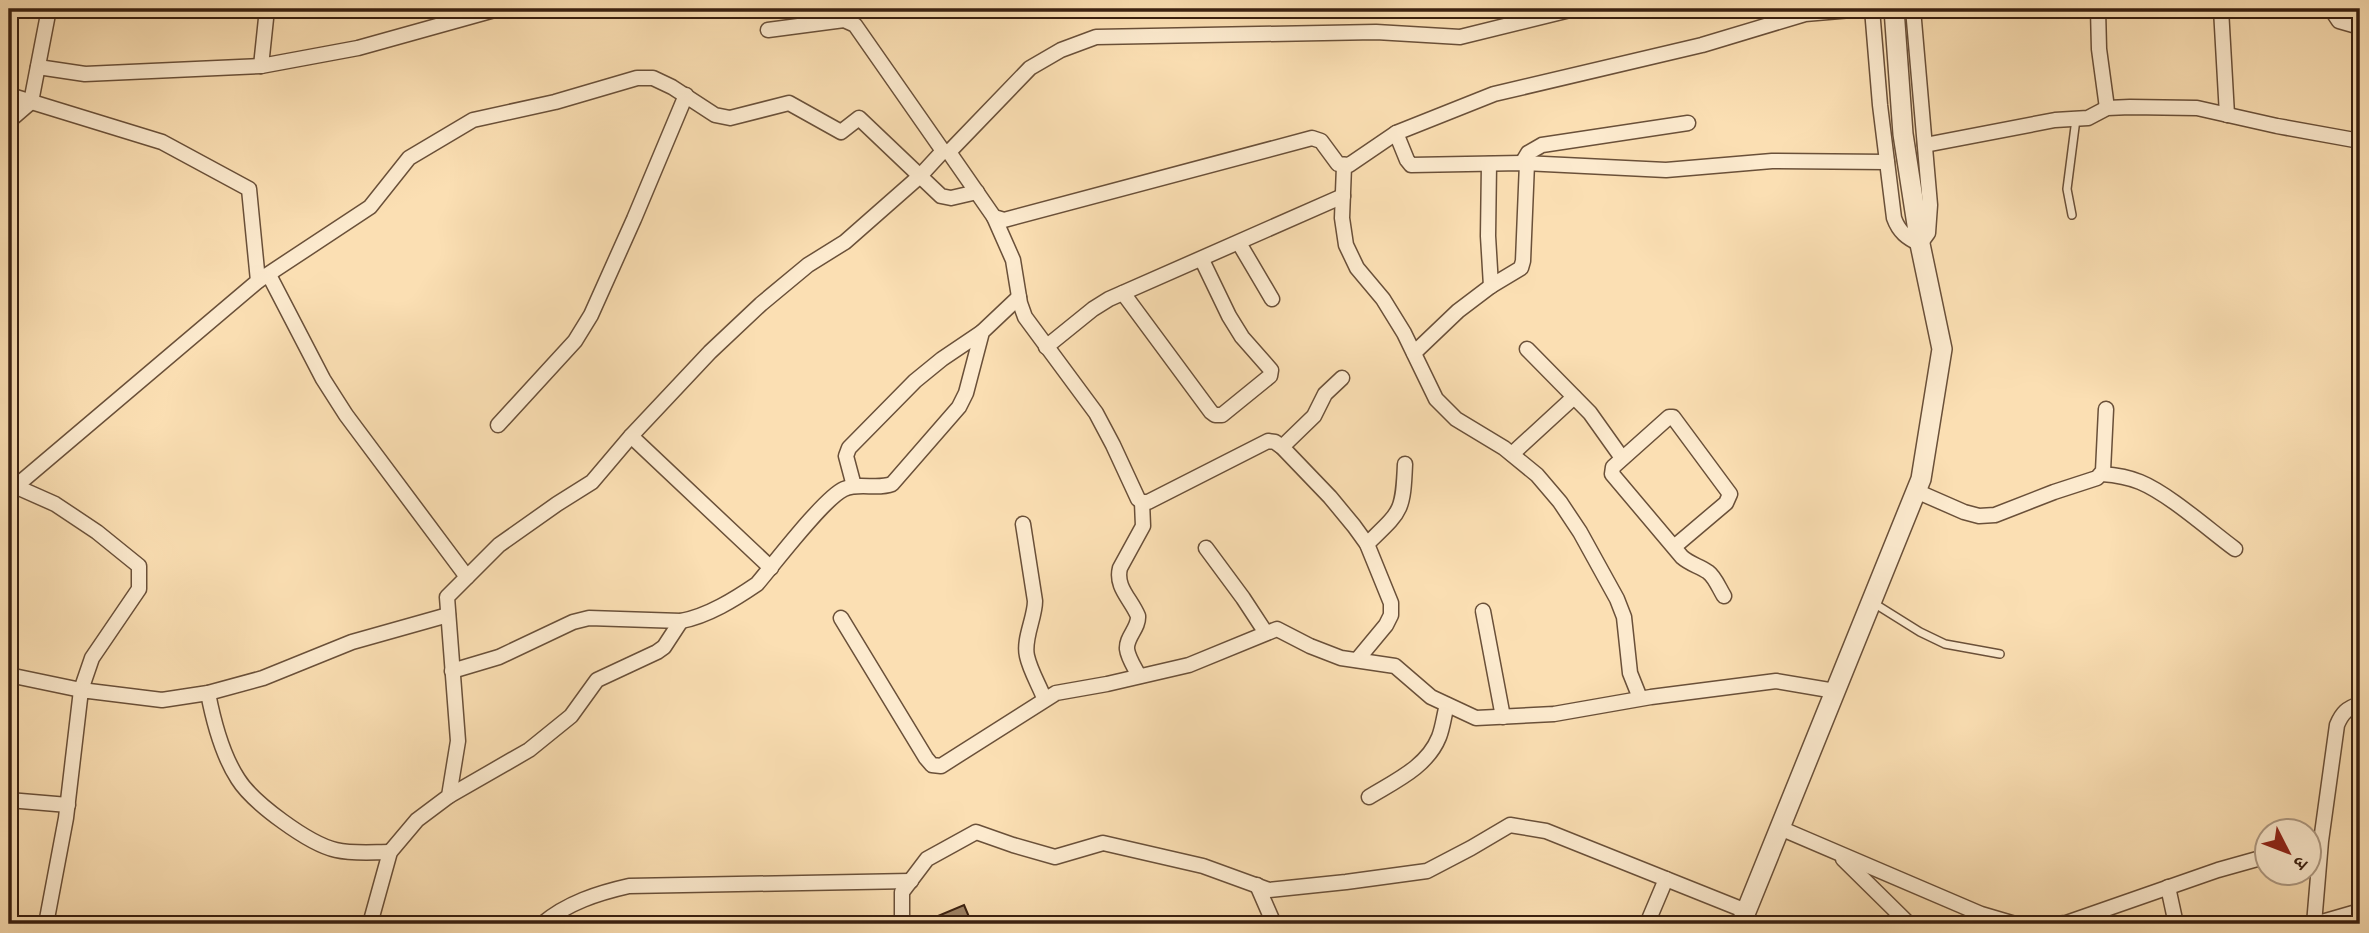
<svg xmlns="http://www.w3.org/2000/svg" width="2369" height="933" viewBox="0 0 2369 933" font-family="'IM FELL DW Pica','Noto Serif Devanagari',serif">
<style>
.building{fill:#9e8365;stroke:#3a2010;stroke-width:2}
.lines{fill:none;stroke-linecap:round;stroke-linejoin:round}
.service-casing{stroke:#6a5039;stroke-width:10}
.minor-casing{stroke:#6a5039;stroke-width:17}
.tertiary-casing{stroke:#6a5039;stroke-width:22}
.service{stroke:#fceace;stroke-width:7}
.minor{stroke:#fceace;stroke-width:14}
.tertiary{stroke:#fceace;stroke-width:19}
</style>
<rect width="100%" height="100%" fill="#fbdfb3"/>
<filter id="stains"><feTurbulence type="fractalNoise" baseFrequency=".00286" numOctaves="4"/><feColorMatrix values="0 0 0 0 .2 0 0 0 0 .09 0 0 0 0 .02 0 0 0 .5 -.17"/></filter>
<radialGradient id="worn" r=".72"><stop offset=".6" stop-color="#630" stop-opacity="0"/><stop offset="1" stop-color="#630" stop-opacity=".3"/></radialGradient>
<polygon class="building" points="964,905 972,924 919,924"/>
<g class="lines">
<g class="service-casing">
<g id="service">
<polyline points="2072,215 2067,189 2076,119"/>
<polyline points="1872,602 1920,632 1945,644 2000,654"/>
</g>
</g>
<g class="minor-casing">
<g id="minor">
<path d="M1872 9 1880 105 1894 218C1899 232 1907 238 1920 244L1928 233 1930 205 1913 9"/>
<polyline points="2098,9 2099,49 2107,108"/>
<polyline points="2221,9 2227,115"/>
<polyline points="2331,9 2339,21 2360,27"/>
<polyline points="768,30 844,20 855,25 943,151"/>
<polyline points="261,66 267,9"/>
<polyline points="38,67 85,74 261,66 358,48 498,9"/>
<polyline points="9,95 162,142 249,189 258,281 9,492"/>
<polyline points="9,121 31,102 49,9"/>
<polyline points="1396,133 1407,160 1411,165 1522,163 1666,170 1772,161 1887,162"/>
<polyline points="1925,145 2055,120 2088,118 2107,108 2130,107 2197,108 2277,126 2360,141"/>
<polyline points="949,152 1030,68 1061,50 1096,37 1376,32 1460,37 1574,9"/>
<polyline points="1522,163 1528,153 1542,145 1688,123"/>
<polyline points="1489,164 1488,236 1491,286"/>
<polyline points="1344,166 1342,218 1346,245 1357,268 1383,299 1404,333 1436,399 1456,419 1504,448 1537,475 1560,502 1580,532 1617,599 1624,617 1630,673 1640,698"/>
<polyline points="994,217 1013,260 1020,303 1025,317 1096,413 1113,445 1138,499 1142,502 1148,502 1268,441 1275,442 1282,447 1330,497 1354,526 1367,544 1391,603 1391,615 1386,625 1357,660"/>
<polyline points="1239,243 1272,299"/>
<polyline points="269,275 323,379 346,415 467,577"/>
<polyline points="258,281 370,207 409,158 473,120 555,102 637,78 653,78 672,87 715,115 730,118 789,103 841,132 859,118 941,196 951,198 977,192"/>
<polyline points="1123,293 1211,412 1215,415 1222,415 1270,376 1271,370 1242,337 1229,316 1202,260"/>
<polyline points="1046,347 1093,309 1109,299 1343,196"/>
<polyline points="1527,349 1590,413 1622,458"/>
<polyline points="1414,353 1458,311 1491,286 1521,268 1523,261 1527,163"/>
<polyline points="498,425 575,341 591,315 634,219 686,95"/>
<polyline points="631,436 771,568"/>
<polyline points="1282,447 1314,416 1325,394 1342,378"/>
<polyline points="1512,454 1574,397"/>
<path d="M2102 474C2115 475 2128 477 2140 482 2169 494 2208 529 2235 549"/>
<polyline points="854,486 846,456 849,448 915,381 942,359 982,332"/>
<polyline points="1916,491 1964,512 1979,516 1995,515 2054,492 2097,478 2103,471 2106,409"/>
<path d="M1023 524 1035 601C1035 618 1023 639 1027 656 1030 670 1039 685 1044 698"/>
<path d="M1367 544C1401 511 1403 513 1405 464"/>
<path d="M1674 547 1726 503 1730 494 1673 417H1669L1613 467 1612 474 1682 557C1690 564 1699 566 1708 572 1715 577 1719 588 1724 596"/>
<polyline points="1206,548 1243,598 1266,633"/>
<polyline points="1483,611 1503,717"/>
<polyline points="841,618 926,758 932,765 941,766 1056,693 1107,684 1189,665 1277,629 1310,646 1341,658 1395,666 1431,697 1476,718 1554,714 1651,697 1776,681 1835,691"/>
<path d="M452 671 499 657 573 622 589 618 681 621C708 616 735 599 757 584 774 564 824 498 844 489 860 482 877 490 892 484L959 407 966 393 982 332 1019 297"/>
<polyline points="9,675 81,690 92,658 139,589 139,566 97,532 55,504 10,484"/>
<path d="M1139 676C1135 668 1128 658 1127 649 1126 637 1139 628 1138 616 1131 599 1115 587 1120 568L1143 526 1142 502"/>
<path d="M208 693C213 719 223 756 238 779 253 803 309 844 336 850 353 854 373 852 390 852"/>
<polyline points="449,796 529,750 571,716 597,680 657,652 664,647 681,621"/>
<path d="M1369 797C1395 781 1427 767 1439 737 1443 727 1444 715 1447 705"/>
<polyline points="9,800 68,805"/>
<polyline points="1780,828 1981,914 2015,924"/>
<polyline points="1843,859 1909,924"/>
<polyline points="1257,885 1274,924"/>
<polyline points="2168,887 2176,924"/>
<polyline points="46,924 66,818 81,690 162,700 208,693 263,678 352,642 448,615"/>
<polyline points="370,924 390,852 417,820 449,796 458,741 447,597 499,545 557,504 592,482 631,436 710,352 761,304 808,265 845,242 920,176 943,151 949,152 953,158 994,217 1004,220 1312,138 1321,141 1338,164 1349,165 1396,133 1494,94 1702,45 1805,14 1863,9"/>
<path d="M542 924C567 903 598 893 629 886L911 881"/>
<polyline points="902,924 902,892 927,859 976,832 1013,845 1055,857 1103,843 1203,866 1269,890 1346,882 1427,871 1471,848 1510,825 1546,831 1746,911"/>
<polyline points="1647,924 1666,879"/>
<polyline points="2056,924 2066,923 2218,870 2268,856"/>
<path d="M2314 924 2321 841 2337 725C2342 713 2347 708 2360 704"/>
<polyline points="2315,924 2360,911"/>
</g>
</g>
<g class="tertiary-casing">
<polyline id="tertiary" points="1741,924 1921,479 1942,349 1920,244 1903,134 1894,9"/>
</g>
<use href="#service" class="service"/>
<use href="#minor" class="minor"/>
<use href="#tertiary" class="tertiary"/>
</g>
<rect width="2369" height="933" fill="none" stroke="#fbdfb3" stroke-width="35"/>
<rect x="10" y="10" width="2348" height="912" fill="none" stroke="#3a2010" stroke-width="3.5"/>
<rect x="18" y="18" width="2334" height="898" fill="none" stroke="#3a2010" stroke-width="2"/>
<g transform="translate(2288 852) rotate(132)"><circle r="33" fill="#fceace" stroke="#ae9982" stroke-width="2"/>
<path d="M0-5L12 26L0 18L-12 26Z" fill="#8f2418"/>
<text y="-10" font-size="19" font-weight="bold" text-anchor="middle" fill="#3a2010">उ</text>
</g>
<rect width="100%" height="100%" filter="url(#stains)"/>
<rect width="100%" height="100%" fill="url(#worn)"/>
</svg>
